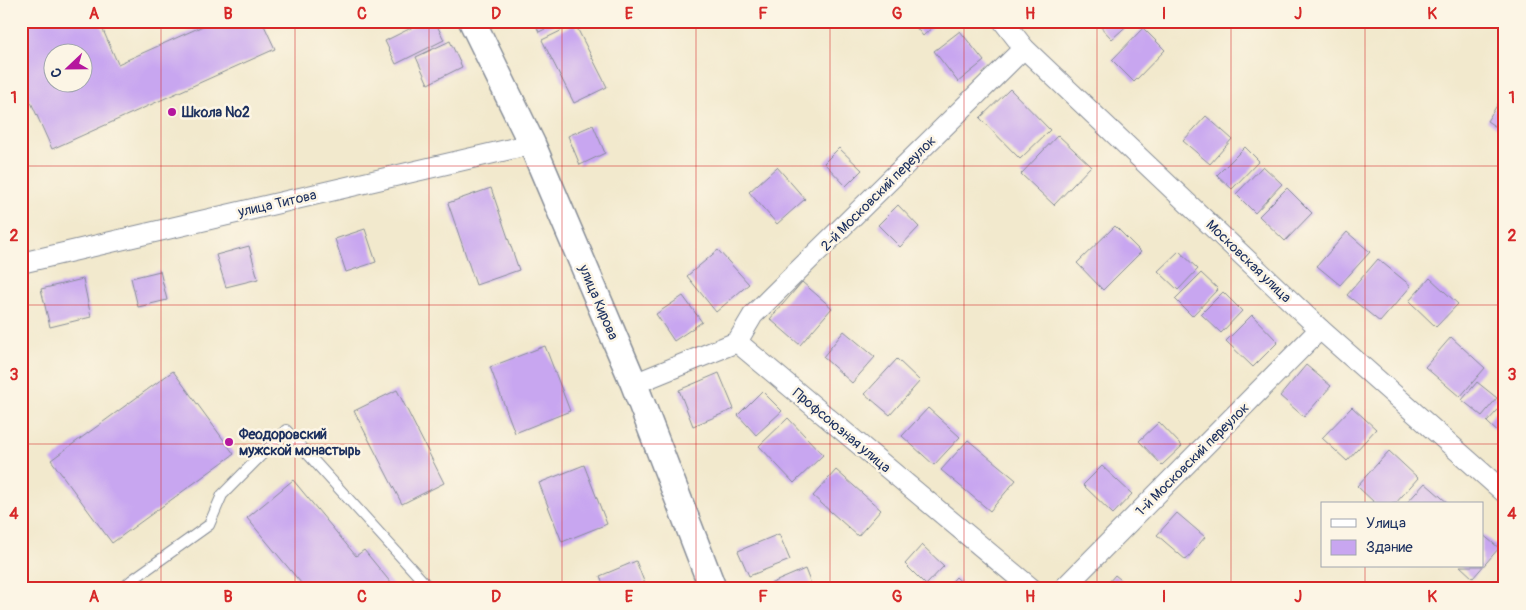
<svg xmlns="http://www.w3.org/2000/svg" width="1526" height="610" viewBox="0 0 1526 610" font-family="Pangolin,sans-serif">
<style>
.building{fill:#c8a6f0;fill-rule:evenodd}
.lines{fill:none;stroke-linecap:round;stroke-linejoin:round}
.service-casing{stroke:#868c96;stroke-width:12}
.minor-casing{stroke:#868c96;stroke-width:22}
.tertiary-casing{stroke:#868c96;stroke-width:29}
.service{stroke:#fff;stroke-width:10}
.minor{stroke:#fff;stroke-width:20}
.tertiary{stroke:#fff;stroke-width:26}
.grid{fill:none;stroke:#d62828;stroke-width:1;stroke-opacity:0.55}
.poi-dot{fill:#b5179e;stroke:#fcf5e5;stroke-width:2}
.labels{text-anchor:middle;stroke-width:5;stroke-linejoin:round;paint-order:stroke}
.poi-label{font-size:14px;font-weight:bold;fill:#1b2f5e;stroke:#fcf5e5;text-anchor:start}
.street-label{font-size:14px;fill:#1b2f5e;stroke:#fcf5e5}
.neatline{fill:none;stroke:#d62828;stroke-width:2}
.grid-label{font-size:16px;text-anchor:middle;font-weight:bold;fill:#d62828}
</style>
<rect width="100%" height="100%" fill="#fcf5e5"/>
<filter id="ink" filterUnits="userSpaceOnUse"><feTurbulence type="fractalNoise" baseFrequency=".02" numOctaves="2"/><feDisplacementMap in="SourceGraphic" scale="10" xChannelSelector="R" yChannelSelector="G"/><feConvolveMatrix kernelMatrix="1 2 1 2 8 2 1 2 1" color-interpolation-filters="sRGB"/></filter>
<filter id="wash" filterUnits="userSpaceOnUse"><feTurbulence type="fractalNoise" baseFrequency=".0096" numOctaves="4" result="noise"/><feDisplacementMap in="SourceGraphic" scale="20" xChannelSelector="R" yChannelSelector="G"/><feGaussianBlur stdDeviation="1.12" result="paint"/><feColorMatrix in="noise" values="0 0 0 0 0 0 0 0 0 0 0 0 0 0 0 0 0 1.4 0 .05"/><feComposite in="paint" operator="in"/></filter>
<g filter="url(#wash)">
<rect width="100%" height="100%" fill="#f2e9cd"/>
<g id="blocks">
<g class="building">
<path d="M21 21H99L118 64 214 21H262L275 49 52 149 21 80ZM52 52H82V82H52Z"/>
<polygon points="425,21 435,21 444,40 396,64 385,41"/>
<polygon points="534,21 561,21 539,32"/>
<polygon points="911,21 939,21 923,36"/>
<polygon points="1095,21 1132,21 1112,39"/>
<polygon points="575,24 607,87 574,103 542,40"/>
<polygon points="1143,28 1165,50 1134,82 1112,60"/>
<polygon points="960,31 984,61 958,82 934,51"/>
<polygon points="450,41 462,67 428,84 416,57"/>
<polygon points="1010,89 1050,130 1020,159 980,118"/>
<polygon points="1505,93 1505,133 1487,121"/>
<polygon points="1206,116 1232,139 1210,164 1183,141"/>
<polygon points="593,125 605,153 580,165 568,136"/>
<polygon points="1058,135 1091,166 1054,205 1021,174"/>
<polygon points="1245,147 1259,161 1232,189 1217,175"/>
<polygon points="839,148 862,170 846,186 824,163"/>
<polygon points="1263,166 1282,184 1255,213 1236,194"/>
<polygon points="777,167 805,199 777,224 749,192"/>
<polygon points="491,188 519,270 476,285 448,203"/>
<polygon points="1287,188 1312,213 1285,241 1259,216"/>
<polygon points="898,205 919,227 900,247 878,225"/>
<polygon points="1115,226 1141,252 1103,290 1077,263"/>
<polygon points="365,229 376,262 346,272 335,239"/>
<polygon points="1347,232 1370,252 1340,285 1317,266"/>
<polygon points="249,246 258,279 226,287 216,255"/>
<polygon points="718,250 749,284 716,312 687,276"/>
<polygon points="1179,251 1198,269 1178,290 1158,271"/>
<polygon points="1378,259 1411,286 1380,322 1347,295"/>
<polygon points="160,271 167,300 138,307 131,278"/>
<polygon points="1201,273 1218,289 1192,316 1175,299"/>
<polygon points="1430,278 1458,304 1436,327 1409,301"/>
<polygon points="83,279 91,317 50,327 41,289"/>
<polygon points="802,282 832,308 800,345 770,319"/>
<polygon points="1223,292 1242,311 1221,333 1201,314"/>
<polygon points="683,296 702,322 674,341 656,314"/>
<polygon points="1252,315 1278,342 1253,367 1226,341"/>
<polygon points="844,331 875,357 852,383 823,357"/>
<polygon points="1451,337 1485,368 1460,397 1425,367"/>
<polygon points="545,346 570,411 515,433 490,367"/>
<polygon points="897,359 920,381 890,415 865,394"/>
<polygon points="1306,365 1331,386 1304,417 1280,396"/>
<polygon points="173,371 234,454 112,543 51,460"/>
<polygon points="719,373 734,409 693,426 679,390"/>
<polygon points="1477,382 1497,398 1482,416 1462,400"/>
<polygon points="397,390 444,483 402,504 354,411"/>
<polygon points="762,391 782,411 756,435 738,415"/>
<polygon points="1505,402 1505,439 1487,422"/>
<polygon points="1352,407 1376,429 1347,461 1322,438"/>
<polygon points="928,408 960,437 934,465 902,436"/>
<polygon points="788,418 823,455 794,483 759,446"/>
<polygon points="1159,422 1182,446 1162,465 1139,441"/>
<polygon points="968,440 1016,480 990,511 941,470"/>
<polygon points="1389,451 1418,478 1395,504 1376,504 1357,486"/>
<polygon points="584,465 607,524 562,542 539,483"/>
<polygon points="1102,466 1132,494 1113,514 1083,485"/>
<polygon points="836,470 881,510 858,536 813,496"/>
<polygon points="293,480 356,556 364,550 396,589 306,589 247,518"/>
<polygon points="1425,483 1449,504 1406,504"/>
<polygon points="1177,513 1205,537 1186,560 1157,535"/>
<polygon points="779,534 790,560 749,576 738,551"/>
<polygon points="1482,534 1499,548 1473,578 1460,566 1482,566"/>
<polygon points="922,545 944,566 926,585 905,564"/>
<polygon points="636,561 647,589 605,589 600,576"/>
<polygon points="805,569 813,589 758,589"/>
<polygon points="1115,575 1132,589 1103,589"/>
<polygon points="956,577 969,589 945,589"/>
</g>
</g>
</g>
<g filter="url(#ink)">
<use href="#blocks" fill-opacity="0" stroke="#868c96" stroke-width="1"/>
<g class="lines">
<g class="service-casing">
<polyline id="service" points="122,589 132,580 209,525 222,495 286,430 430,589"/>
</g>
<g class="minor-casing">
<g id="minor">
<polyline points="1003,21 1024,48 1320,329 1505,493"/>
<polyline points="21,263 532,144"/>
<polyline points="737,342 753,315 1024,48"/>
<polyline points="634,384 737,342 1032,589"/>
<polyline points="1063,589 1320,329"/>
</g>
</g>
<g class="tertiary-casing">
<polyline id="tertiary" points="472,21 532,144 634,384 713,589"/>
</g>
<use href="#service" class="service"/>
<use href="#minor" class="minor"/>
<use href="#tertiary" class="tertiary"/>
</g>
</g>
<path class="grid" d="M161 21V589M295 21V589M429 21V589M562 21V589M696 21V589M830 21V589M964 21V589M1097 21V589M1231 21V589M1365 21V504M21 166H1505M21 305H1505M21 444H1505M1365 566V589"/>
<g class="poi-dot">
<circle cx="172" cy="112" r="5"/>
<circle cx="229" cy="442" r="5"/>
</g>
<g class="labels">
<g class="poi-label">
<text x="182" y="117">Школа №2</text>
<text x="239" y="439">Феодоровский<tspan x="239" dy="16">мужской монастырь</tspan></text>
</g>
<g class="street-label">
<text transform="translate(878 193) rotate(-45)" y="5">2-й Московский переулок</text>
<text transform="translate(277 203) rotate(-13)" y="5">улица Титова</text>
<text transform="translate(1249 261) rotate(44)" y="5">Московская улица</text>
<text transform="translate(599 302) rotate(67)" y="5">улица Кирова</text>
<text transform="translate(842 430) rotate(40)" y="5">Профсоюзная улица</text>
<text transform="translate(1192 459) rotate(-45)" y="5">1-й Московский переулок</text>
</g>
</g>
<rect width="1526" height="610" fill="none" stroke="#fcf5e5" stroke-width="55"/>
<rect x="1321" y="502" width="162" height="65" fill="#fcf5e5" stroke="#a2a6af"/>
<rect x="1331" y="519" width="25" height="8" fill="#ffffff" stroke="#a2a6af"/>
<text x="1366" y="528" font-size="15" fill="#1b2f5e">Улица</text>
<rect x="1331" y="540" width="25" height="15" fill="#c8a6f0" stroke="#a2a6af"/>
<text x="1366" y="552" font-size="15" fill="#1b2f5e">Здание</text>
<g transform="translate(68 68) rotate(248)"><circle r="24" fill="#fcf5e5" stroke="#a2a6af"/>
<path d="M0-4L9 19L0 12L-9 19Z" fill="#b5179e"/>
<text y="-8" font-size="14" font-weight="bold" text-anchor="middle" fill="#1b2f5e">С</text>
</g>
<rect x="28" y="28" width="1470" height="554" class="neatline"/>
<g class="grid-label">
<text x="94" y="19">A</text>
<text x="228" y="19">B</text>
<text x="362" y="19">C</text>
<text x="496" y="19">D</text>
<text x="629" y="19">E</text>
<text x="763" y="19">F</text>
<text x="897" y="19">G</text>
<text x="1030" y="19">H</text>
<text x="1164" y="19">I</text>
<text x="1298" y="19">J</text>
<text x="1432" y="19">K</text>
<text x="14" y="103">1</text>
<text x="1512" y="103">1</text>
<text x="14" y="241">2</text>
<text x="1512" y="241">2</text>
<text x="14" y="380">3</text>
<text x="1512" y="380">3</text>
<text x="14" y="519">4</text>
<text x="1512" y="519">4</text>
<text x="94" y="602">A</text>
<text x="228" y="602">B</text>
<text x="362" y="602">C</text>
<text x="496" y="602">D</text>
<text x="629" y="602">E</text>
<text x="763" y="602">F</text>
<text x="897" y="602">G</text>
<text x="1030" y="602">H</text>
<text x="1164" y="602">I</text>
<text x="1298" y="602">J</text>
<text x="1432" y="602">K</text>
</g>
</svg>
